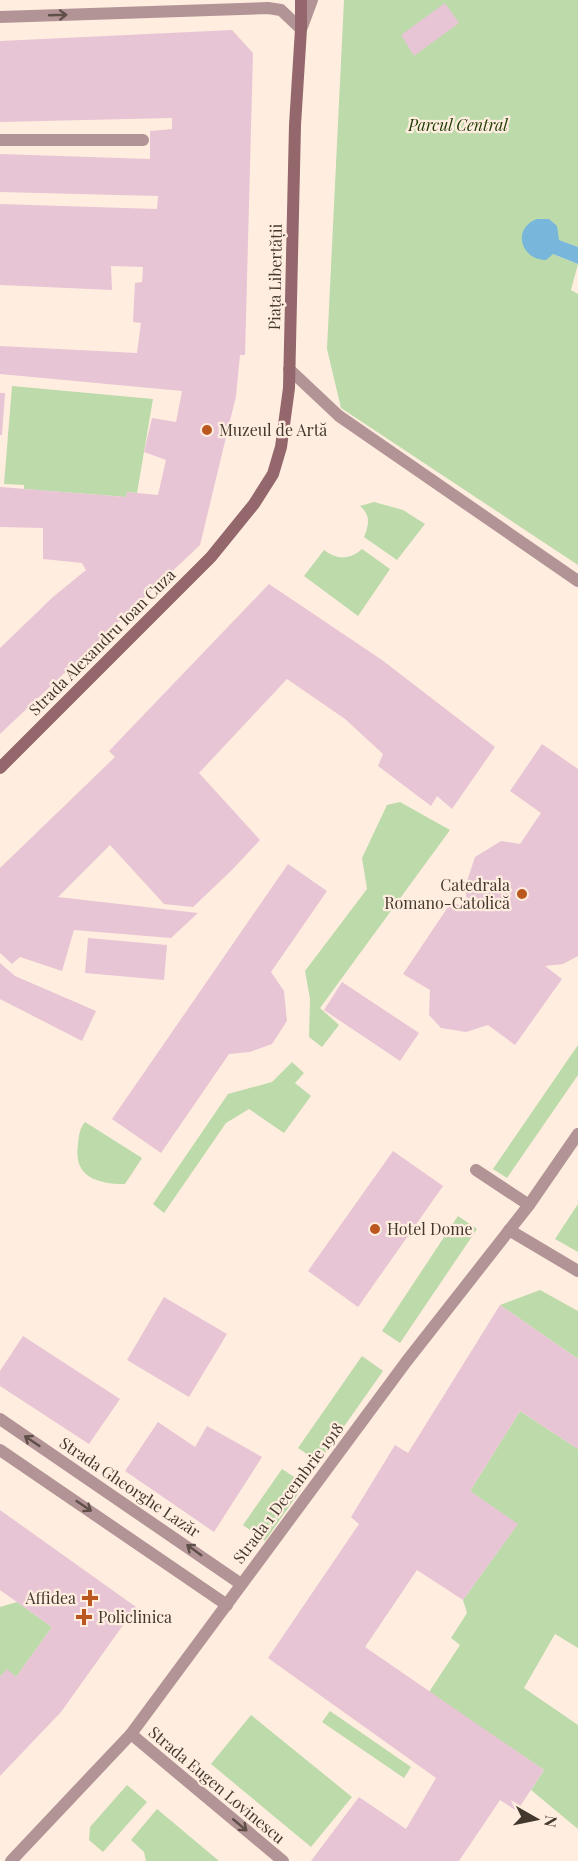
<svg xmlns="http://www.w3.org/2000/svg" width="578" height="1861" viewBox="0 0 578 1861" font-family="'Playfair Display',serif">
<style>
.green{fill:#bcdaaa}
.water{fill:#78b6dc}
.building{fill:#e8c5d5}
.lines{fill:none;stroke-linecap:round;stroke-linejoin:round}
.lane{stroke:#b39496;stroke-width:12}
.street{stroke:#b39496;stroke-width:12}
.secondary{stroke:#93676b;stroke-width:12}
.oneway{stroke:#5f4f48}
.poi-dot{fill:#bb581f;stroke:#ffeddf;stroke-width:2}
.labels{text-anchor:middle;stroke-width:4.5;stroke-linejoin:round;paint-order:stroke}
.park-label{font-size:16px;font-style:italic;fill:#1d3b00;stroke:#ffeddf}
.street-label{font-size:16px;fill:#43382e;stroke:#ffeddf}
.poi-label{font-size:16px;fill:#43382e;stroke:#ffeddf;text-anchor:start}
</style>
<rect width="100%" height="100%" fill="#ffeddf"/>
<g class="green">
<polygon points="344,0 578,0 578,247 559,240 553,254 578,264 571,290 578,294 578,565 341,408 327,349"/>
<polygon points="12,386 153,399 137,493 127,492 126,497 24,489 24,485 4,484"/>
<path d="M374 502 403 510 425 524 397 560 364 537C369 525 371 515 360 506Z"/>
<path d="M362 549 390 569 358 616 304 576 324 550C337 560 350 560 362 549Z"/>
<polygon points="400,802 450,830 320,1008 339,1025 322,1047 309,1037 310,999 305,971 367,889 362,858 387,805"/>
<polygon points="578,1045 578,1075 507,1178 493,1169"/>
<polygon points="292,1062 304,1073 295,1083 311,1096 284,1133 249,1109 226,1123 164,1213 153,1204 228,1094 272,1082"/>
<path d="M85 1122 142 1158 125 1184C97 1184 73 1177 78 1144 79 1136 79 1129 85 1122Z"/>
<polygon points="578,1204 578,1252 555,1239"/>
<polygon points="458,1216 477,1229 400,1343 382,1331"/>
<polygon points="540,1290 578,1311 578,1359 500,1305"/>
<polygon points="362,1356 383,1371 319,1462 298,1448"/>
<polygon points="520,1411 578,1449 578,1648 555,1634 524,1688 578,1725 578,1829 531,1790 544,1770 429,1692 460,1645 451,1638 467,1613 463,1600 517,1525 470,1491"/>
<polygon points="282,1469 305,1484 265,1541 243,1525"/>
<polygon points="17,1602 52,1627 16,1677 7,1670 0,1677 0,1607"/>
<polygon points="330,1711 411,1767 404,1778 322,1722"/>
<polygon points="251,1715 352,1797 311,1847 211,1764"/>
<polygon points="127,1785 147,1802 103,1852 89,1840 90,1827"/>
<polygon points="157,1809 219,1861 146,1861 144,1852 131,1840"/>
</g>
<path class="water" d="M537 219H549L557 226 559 240 578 247V264L553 254 546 260C520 260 512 228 537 219Z"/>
<g class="building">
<polygon points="445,3 459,23 414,56 401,35"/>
<polygon points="232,30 253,53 245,355 240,355 236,396 200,545 0,734 0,648 53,597 86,570 82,563 43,559 43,528 0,527 0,487 126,497 127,492 158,495 166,460 144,452 152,418 176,422 182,391 0,374 0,346 137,353 141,323 133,322 135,283 142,282 143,267 111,266 112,290 0,285 0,204 157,209 158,196 0,192 0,154 150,159 150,131 172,129 172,118 0,122 0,41"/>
<polygon points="0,393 5,393 2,435 0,435"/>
<polygon points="269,584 382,660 495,747 452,809 437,796 431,806 378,766 383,754 345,719 287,679 199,773 260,840 232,870 193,907 164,904 110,845 58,897 198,913 171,938 74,930 62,971 20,957 12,964 0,953 0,868 115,757 109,751"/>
<polygon points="542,744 578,769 578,956 563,964 545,966 562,979 515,1045 488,1025 466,1032 441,1028 429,1015 430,990 403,974 452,901 468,911 465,887 475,857 501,841 520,844 541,813 510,791"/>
<polygon points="288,864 327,891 271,972 284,991 287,1021 272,1044 250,1052 229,1054 161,1153 112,1119"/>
<polygon points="88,938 167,945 164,980 85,973"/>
<polygon points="0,963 15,976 96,1011 82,1041 0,999"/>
<polygon points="342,982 419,1033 400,1061 324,1010"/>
<polygon points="393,1151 443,1186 358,1307 308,1271"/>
<polygon points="164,1297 227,1334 189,1397 127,1360"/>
<polygon points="500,1305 578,1359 578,1449 520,1411 470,1491 518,1524 463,1600 417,1570 365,1647 544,1770 517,1811 500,1800 459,1861 311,1861 359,1797 406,1829 436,1778 268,1658 359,1524 351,1517 395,1445 408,1453"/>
<polygon points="23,1336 120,1399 89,1444 0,1386 0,1371"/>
<polygon points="158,1422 195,1447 207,1426 262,1457 214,1532 125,1471"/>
<polygon points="0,1510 136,1607 61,1712 0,1776 0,1677 7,1669 16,1677 52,1627 0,1590"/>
</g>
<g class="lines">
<g class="lane">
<polyline points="0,140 143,140"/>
<polyline points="476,1170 529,1205"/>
</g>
<g class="street">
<polyline points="0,17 268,8 281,10 301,29"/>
<polyline points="302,27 312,0"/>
<polyline points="289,369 339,416 578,581"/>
<polyline points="509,1230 578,1271"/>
<polyline points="0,1419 241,1584"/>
<polyline points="0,1450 227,1605"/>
<polyline points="131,1734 283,1861"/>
<polyline points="11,1861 131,1734 406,1362 529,1205 578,1134"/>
</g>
<polyline class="secondary" points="0,768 211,557 254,504 273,474 281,447 289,388 295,125 301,29 301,0"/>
</g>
<defs><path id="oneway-shaft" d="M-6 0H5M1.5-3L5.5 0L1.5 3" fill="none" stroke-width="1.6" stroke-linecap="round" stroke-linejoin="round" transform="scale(1.5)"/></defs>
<g class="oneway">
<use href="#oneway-shaft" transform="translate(58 15) rotate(-2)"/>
<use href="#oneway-shaft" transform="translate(32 1441) rotate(-146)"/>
<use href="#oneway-shaft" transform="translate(84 1506) rotate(34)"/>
<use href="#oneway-shaft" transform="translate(194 1550) rotate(-144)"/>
<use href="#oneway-shaft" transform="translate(240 1825) rotate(40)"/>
</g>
<g class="poi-dot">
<circle cx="207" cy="430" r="6"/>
<circle cx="522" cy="894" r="6"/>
<circle cx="375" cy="1229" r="6"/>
<path d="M87 1589h6v6h6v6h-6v6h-6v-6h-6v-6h6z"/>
<path d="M81 1608h6v6h6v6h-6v6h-6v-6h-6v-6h6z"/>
</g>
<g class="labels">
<g class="park-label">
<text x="458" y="131">Parcul Central</text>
</g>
<g class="street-label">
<text transform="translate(275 277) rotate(-89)" y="6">Piața Libertății</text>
<text transform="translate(102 642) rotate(-45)" y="6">Strada Alexandru Ioan Cuza</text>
<text transform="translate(130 1487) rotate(34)" y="6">Strada Gheorghe Lazăr</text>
<text transform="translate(288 1493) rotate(-53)" y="6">Strada 1 Decembrie 1918</text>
<text transform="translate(217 1785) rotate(40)" y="6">Strada Eugen Lovinescu</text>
</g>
<g class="poi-label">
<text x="219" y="436">Muzeul de Artă</text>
<text x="510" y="891" text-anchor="end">Catedrala<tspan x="510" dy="18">Romano-Catolică</tspan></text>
<text x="387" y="1235">Hotel Dome</text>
<text x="76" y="1604" text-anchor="end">Affidea</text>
<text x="98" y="1623">Policlinica</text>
</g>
</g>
<g transform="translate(536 1819) rotate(99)" stroke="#ffeddf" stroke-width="4.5" paint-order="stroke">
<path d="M0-4.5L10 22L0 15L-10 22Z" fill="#43382e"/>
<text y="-9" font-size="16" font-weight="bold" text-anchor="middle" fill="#43382e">N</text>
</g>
</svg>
